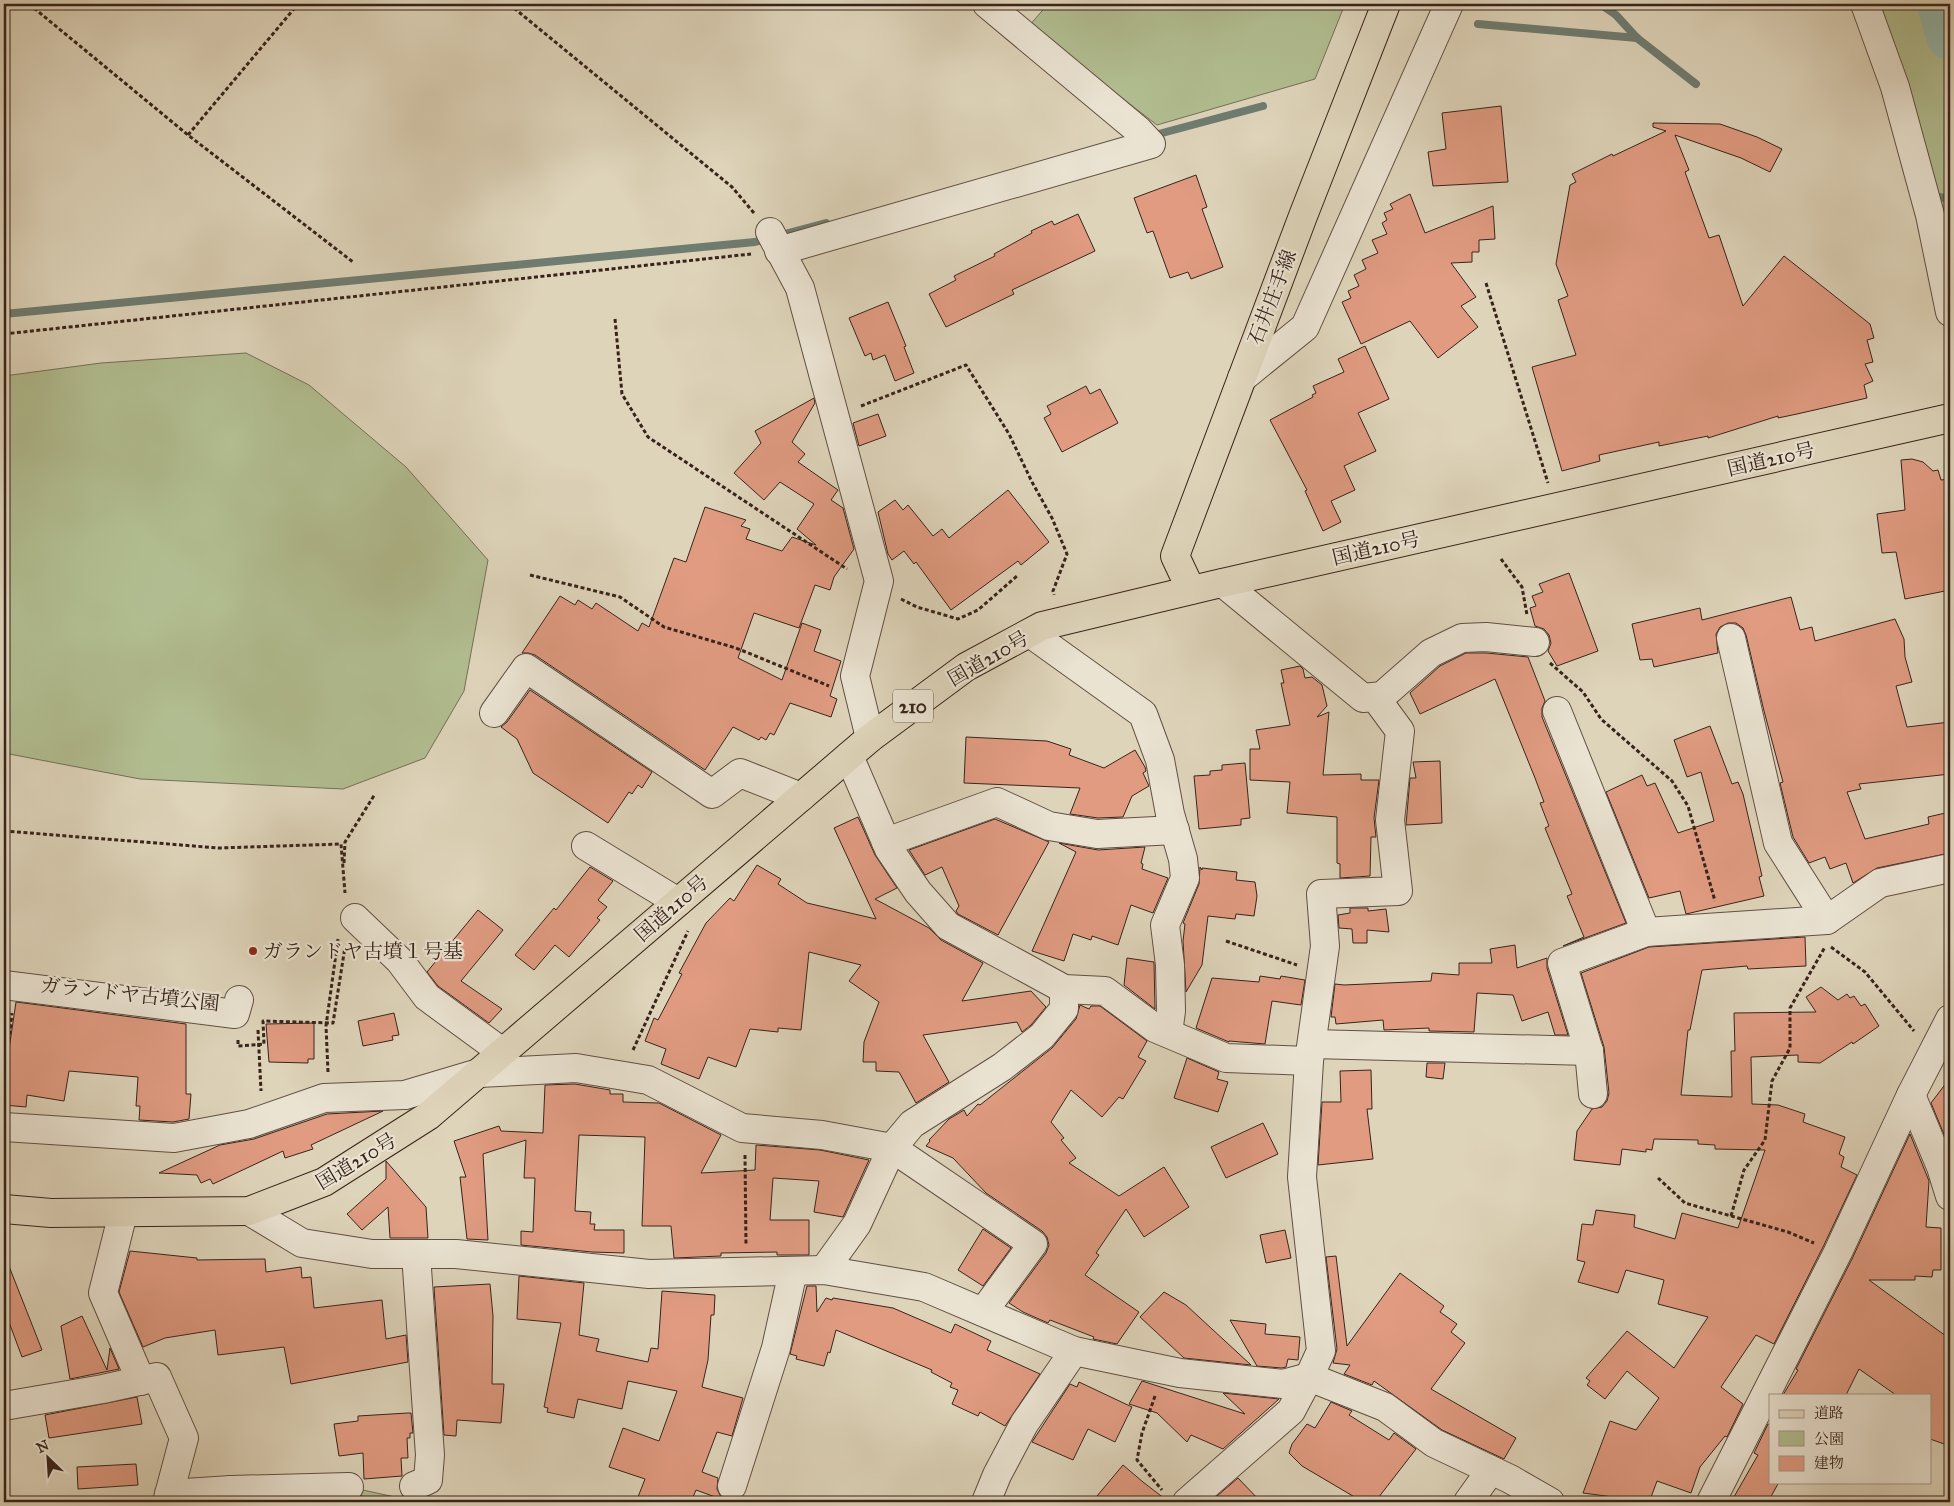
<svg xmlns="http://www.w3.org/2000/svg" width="1954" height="1506" viewBox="0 0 1954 1506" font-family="'IM FELL Great Primer','Noto Serif JP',serif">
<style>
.green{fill:#b1bd90;stroke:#747056}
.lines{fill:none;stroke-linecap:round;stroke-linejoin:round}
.stream{stroke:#6f7c71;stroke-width:8}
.river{stroke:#94b8ab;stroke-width:48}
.building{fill:#e09b81;stroke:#38231b}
.minor-casing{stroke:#624f43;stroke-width:30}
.major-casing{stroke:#38231b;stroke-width:30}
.highway-casing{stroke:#38231b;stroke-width:30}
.path{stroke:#38231b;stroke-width:3;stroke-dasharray:4 2.5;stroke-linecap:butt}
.minor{stroke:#eae3d2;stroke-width:28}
.major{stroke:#ded4ba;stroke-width:28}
.highway{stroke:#ded4ba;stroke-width:28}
.poi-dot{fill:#8f2418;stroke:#eae3d2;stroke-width:2}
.labels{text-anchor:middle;stroke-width:4.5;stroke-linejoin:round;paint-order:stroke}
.shield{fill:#eae3d2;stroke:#6d5d52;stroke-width:1}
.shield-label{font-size:19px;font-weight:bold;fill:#38231b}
.street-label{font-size:20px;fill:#38231b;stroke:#eae3d2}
.poi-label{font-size:20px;fill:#38231b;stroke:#eae3d2;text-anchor:start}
</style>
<rect width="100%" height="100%" fill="#ded4ba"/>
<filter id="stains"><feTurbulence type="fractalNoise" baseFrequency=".004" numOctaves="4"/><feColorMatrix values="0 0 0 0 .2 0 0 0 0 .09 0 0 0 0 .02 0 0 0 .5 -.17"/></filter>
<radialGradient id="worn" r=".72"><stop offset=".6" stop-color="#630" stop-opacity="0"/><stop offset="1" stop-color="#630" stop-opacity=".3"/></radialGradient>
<g class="green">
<polygon points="1048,4 1345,4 1315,79 1157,125 1029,26"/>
<polygon points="1880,4 1950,4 1950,238 1881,5"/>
<polygon points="246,353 309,385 406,467 488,560 464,691 425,758 343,789 140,779 4,753 4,376 101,363"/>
<polygon points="349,1487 418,1502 371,1502"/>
</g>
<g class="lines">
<g class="stream">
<polyline points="1600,4 1616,15 1637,38 1696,84"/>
<polyline points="1478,24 1637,38"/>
<polyline points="1151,136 1263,106"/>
<polyline points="1934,196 1950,199"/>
<polyline points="4,314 755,242 826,223"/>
</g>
<polyline class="river" points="1941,4 1950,36"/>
</g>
<g class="building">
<polygon points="1501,106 1508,182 1433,186 1428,152 1446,149 1442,113"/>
<polygon points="1653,123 1720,124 1757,137 1782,149 1770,172 1741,158 1675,135 1689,170 1685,172 1709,238 1719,235 1743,306 1784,256 1870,324 1874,338 1867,340 1873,362 1865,364 1873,381 1864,385 1867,398 1797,414 1778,418 1778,416 1708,438 1708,436 1659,446 1659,442 1599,455 1600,461 1562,471 1532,367 1576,355 1558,300 1568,296 1556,264 1570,185 1576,182 1572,174 1612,154 1613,156 1666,131 1653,127"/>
<polygon points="1196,175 1207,207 1202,209 1223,267 1191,279 1188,272 1170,278 1153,231 1147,233 1134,198"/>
<polygon points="1410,194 1425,233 1493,206 1495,239 1479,240 1479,252 1472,252 1472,262 1451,263 1476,297 1461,306 1478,327 1438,358 1410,321 1361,344 1342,302 1351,298 1348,291 1359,286 1354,275 1366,269 1362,260 1378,253 1372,240 1387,234 1382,223 1387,220 1384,213 1393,209 1390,204"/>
<polygon points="1078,214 1095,251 1012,290 1014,294 946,327 929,294 956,280 954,276 995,256 994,254 1032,233 1031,231 1052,221 1054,225"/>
<polygon points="888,302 906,346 904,347 914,373 895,381 885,355 873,360 871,353 865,356 849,318"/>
<polygon points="1365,346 1389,399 1358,413 1376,451 1344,466 1355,490 1331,501 1341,522 1323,531 1305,491 1307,490 1270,420 1313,397 1312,395 1316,393 1313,386 1344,372 1338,359"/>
<polygon points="1086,386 1090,394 1100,389 1118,423 1062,452 1044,418 1051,414 1047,406"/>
<polygon points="814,398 815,403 792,442 805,454 798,462 838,490 831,500 843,508 854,549 834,577 830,590 815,585 799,628 754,613 738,658 782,680 802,623 821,630 814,651 841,661 830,696 837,699 831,717 790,703 774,735 770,733 766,740 761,737 759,740 733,727 705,770 535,655 528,653 522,653 560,596 575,605 578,600 592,609 596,603 638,631 642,623 649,627 674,558 686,562 705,507 746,520 741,526 750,529 746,539 782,551 792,537 816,545 797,529 814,504 780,482 764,500 734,473 761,443 755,431"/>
<polygon points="878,414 886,436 859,446 853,423"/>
<polygon points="1912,459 1923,462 1933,471 1938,470 1941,480 1950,479 1950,590 1905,599 1896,552 1882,553 1877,514 1905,510 1901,460"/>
<polygon points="1008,490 1049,542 1021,565 1018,561 951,610 916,562 914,564 904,551 892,560 888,554 878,512 895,500 903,510 908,505 933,536 942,529 949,538"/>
<polygon points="1569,573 1598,651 1557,666 1548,651 1551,643 1549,635 1544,629 1535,626 1530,608 1536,606 1532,596 1543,592 1539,584"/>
<polygon points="1791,597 1800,630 1812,627 1815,641 1895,619 1904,639 1905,657 1912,682 1896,686 1907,727 1950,722 1950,774 1859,784 1861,789 1847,792 1865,839 1929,824 1928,817 1950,812 1950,853 1877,868 1853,883 1846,863 1830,869 1825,857 1809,863 1793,837 1780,783 1783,782 1764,711 1746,635 1743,628 1736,623 1728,623 1720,627 1716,634 1718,653 1654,667 1652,659 1640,660 1632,624 1700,608 1702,620"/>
<polygon points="1466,653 1486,653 1528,657 1545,701 1542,708 1542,717 1626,923 1563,946 1584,937 1567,896 1572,894 1545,828 1549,826 1540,803 1544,802 1535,778 1495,679 1420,714 1410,693 1440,666"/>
<polygon points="1300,666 1303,669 1305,678 1312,677 1322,685 1327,706 1317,717 1329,712 1323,775 1361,774 1361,780 1379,780 1374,818 1376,837 1371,837 1370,876 1340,878 1340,864 1337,863 1337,817 1287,813 1290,782 1250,780 1250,749 1260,749 1256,730 1290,725 1281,683 1284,683 1281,670"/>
<polygon points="530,690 652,772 642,788 638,785 632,794 629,792 608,823 533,773 517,739 501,727 507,722"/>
<polygon points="1710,726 1732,784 1738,782 1743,794 1762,876 1759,877 1764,896 1686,914 1680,891 1649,898 1606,792 1642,775 1647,786 1655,783 1678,833 1714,821 1701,772 1687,777 1674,740"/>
<polygon points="966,737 1047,741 1071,749 1069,755 1104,768 1135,750 1145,767 1146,771 1143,773 1149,786 1132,796 1123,817 1098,818 1070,814 1080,788 964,783"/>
<polygon points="1440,761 1442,823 1406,825 1410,778 1416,778 1413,762"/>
<polygon points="1245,763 1250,818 1241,819 1241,825 1199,829 1194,776 1210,775 1210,771 1222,770 1222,765"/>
<polygon points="858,817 875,855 897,888 875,899 929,928 941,940 983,963 962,1001 1031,991 1046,1007 1031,1025 1022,1032 1017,1022 923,1035 949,1082 916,1103 899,1072 876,1071 876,1062 863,1062 864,1042 879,1002 849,981 861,965 809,952 801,1030 778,1028 778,1032 750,1029 736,1067 708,1057 699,1079 661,1064 666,1049 645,1041 654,1018 658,1020 682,974 679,973 706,923 730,898 734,901 757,865 781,879 778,884 807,903 876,919 834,828"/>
<polygon points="995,819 1049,842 998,935 958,914 956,911 959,906 942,867 925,875 909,850"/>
<polygon points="1059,843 1098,850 1145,847 1141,863 1143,864 1142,869 1168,878 1153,913 1131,905 1118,945 1092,936 1091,940 1073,934 1064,961 1032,951 1076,852"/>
<polygon points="590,867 613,881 598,900 607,907 597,918 600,920 569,957 555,945 534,970 515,955 554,908 556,910"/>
<polygon points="1200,867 1202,870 1202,868 1237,872 1236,880 1255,882 1257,896 1254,916 1236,914 1235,919 1208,916 1202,965 1186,992 1183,941 1185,924 1183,923 1199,884"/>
<polygon points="1350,908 1368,908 1368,911 1386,909 1389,932 1367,930 1367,943 1353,943 1352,929 1339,928 1338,915 1350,913"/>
<polygon points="478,910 503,930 461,981 502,1009 489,1023 438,986 427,972"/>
<polygon points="1805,937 1806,966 1748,969 1747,966 1702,970 1690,1030 1688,1030 1681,1095 1732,1097 1731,1051 1735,1051 1734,1013 1816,1012 1806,997 1821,987 1838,1000 1847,994 1850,998 1854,996 1861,1006 1865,1004 1879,1026 1853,1044 1852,1042 1820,1063 1798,1062 1798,1055 1751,1057 1752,1104 1778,1105 1805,1114 1803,1122 1845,1137 1839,1154 1844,1157 1841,1167 1857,1175 1824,1245 1774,1344 1756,1335 1721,1387 1743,1404 1727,1437 1725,1436 1700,1467 1691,1493 1657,1481 1650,1500 1643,1501 1583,1493 1610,1421 1636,1430 1659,1398 1627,1371 1605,1399 1587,1385 1590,1381 1586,1378 1627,1331 1674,1368 1708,1317 1658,1304 1664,1280 1626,1270 1618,1293 1578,1282 1585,1262 1577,1260 1582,1224 1593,1225 1596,1210 1635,1215 1634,1227 1675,1239 1682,1213 1738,1228 1765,1150 1715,1149 1715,1145 1698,1144 1698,1140 1654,1139 1652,1150 1646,1149 1646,1152 1622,1149 1620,1165 1574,1160 1577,1131 1592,1109 1602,1107 1607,1101 1609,1093 1604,1047 1581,973 1649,947"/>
<polygon points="1515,945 1517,968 1547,958 1547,968 1568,1035 1555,1035 1548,1012 1522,1021 1513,995 1477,993 1474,1032 1429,1031 1429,1028 1384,1030 1383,1020 1336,1024 1335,1017 1331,1017 1335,984 1344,985 1431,981 1432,973 1459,975 1459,963 1492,963 1490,949"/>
<polygon points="1127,958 1154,962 1155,1009 1124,985"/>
<polygon points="1260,976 1280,979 1281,976 1305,980 1301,1005 1272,1001 1265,1044 1229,1041 1229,1042 1196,1028 1212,978 1259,982"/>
<polygon points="16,1002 186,1024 186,1094 191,1094 189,1119 173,1122 139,1120 140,1106 136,1106 138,1077 69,1071 64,1101 27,1095 26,1107 4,1105 4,1056 8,1056"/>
<polygon points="1080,1005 1089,1009 1091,1006 1100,1006 1147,1041 1138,1057 1146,1061 1123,1099 1119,1097 1102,1117 1071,1090 1051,1122 1064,1138 1061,1140 1076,1158 1069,1163 1119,1196 1164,1167 1189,1207 1144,1237 1126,1209 1096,1253 1099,1255 1085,1275 1139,1312 1117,1344 1093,1339 1094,1337 1050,1320 1048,1323 1023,1312 1009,1303 1046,1253 1049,1245 1047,1237 1042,1231 986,1193 953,1158 926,1146 930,1141 929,1140 949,1119 964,1110 967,1116 978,1104 980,1105 1052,1048 1076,1019"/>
<polygon points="394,1013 399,1035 392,1036 393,1040 363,1046 358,1021"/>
<polygon points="314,1023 314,1059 308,1059 308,1063 269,1062 266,1024"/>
<polygon points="1187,1058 1219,1072 1217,1079 1228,1082 1218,1112 1174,1098"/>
<polygon points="1427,1063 1445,1063 1443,1079 1426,1077"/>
<polygon points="1371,1070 1372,1109 1367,1109 1373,1159 1318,1165 1322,1102 1341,1102 1340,1071"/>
<polygon points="1950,1078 1950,1149 1931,1103"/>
<polygon points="575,1084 610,1090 610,1094 623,1094 623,1102 659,1103 721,1135 701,1173 755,1170 756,1145 820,1150 869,1160 843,1217 814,1212 819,1181 773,1178 770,1220 809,1220 809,1255 777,1255 777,1252 721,1253 721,1256 674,1258 671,1226 642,1226 645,1137 579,1135 575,1211 591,1212 590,1224 595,1224 594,1230 624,1230 624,1253 592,1252 521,1245 521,1231 533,1232 535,1178 524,1178 526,1140 483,1154 488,1240 467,1239 460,1177 466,1177 454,1141 499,1126 501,1131 543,1133 545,1085"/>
<polygon points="383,1111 311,1145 313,1149 285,1158 283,1151 213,1184 210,1179 201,1183 197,1175 159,1173 220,1145 254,1139 327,1114"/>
<polygon points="1263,1123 1278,1154 1226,1178 1211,1147"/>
<polygon points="1910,1134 1929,1181 1926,1227 1941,1228 1941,1270 1933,1270 1932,1277 1915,1276 1915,1280 1869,1280 1950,1339 1950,1446 1930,1439 1930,1395 1896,1395 1859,1369 1846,1395 1783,1395 1798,1370 1796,1369 1852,1259"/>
<polygon points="386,1161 426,1207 428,1238 390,1238 388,1207 362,1230 347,1214 386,1179"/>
<polygon points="983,1229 1011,1248 983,1286 958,1270"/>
<polygon points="1285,1230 1291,1258 1266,1263 1260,1235"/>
<polygon points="130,1251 197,1258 197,1260 265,1259 266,1272 301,1267 302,1278 311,1277 314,1308 382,1300 386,1339 406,1335 408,1362 291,1384 284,1347 218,1355 215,1330 165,1338 143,1347 119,1292"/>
<polygon points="4,1256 5,1256 42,1350 22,1357 4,1309"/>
<polygon points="1336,1256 1347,1346 1400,1273 1444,1306 1440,1312 1457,1324 1451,1332 1465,1343 1431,1389 1516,1438 1504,1459 1442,1430 1374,1381 1372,1385 1344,1374 1350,1365 1333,1363 1337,1349 1326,1257"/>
<polygon points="519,1276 584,1283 579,1335 599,1339 596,1351 648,1362 651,1348 658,1349 662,1291 715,1295 714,1315 711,1315 708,1360 702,1387 743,1398 732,1436 717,1432 702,1472 718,1478 717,1489 721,1497 728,1501 735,1501 741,1498 740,1502 729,1502 696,1490 691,1502 636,1502 645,1479 609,1467 623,1428 659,1441 677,1391 628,1381 622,1409 578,1399 574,1418 547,1412 548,1408 544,1407 561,1323 517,1319"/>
<polygon points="490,1284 493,1316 492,1384 504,1384 501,1423 457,1420 456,1436 444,1435 434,1287"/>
<polygon points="807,1286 816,1286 817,1312 826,1298 832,1300 833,1298 893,1308 951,1333 955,1324 991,1341 987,1350 1040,1374 1005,1426 980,1412 978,1416 952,1404 958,1390 950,1387 952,1383 931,1372 932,1370 836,1330 830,1353 828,1352 824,1366 796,1359 797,1356 790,1354"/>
<polygon points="1164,1292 1186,1305 1251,1365 1184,1358 1140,1317"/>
<polygon points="82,1316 107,1370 110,1348 119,1369 70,1379 61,1326"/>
<polygon points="1230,1320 1266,1324 1265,1334 1300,1337 1298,1360 1288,1359 1286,1367 1282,1368 1257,1366"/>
<polygon points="1142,1381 1245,1414 1223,1393 1279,1399 1223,1449 1191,1435 1187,1442 1157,1413 1129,1404"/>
<polygon points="1079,1382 1132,1407 1115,1442 1088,1429 1073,1460 1032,1442 1070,1384 1077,1387"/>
<polygon points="137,1397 142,1424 49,1438 45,1415"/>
<polygon points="1331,1402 1352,1411 1349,1415 1389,1440 1394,1433 1416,1449 1375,1502 1363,1502 1302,1466 1289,1453 1292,1444 1307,1424 1315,1428"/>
<polygon points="408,1413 411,1413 413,1433 410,1433 410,1438 407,1438 408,1458 401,1458 402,1476 364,1479 363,1453 339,1456 334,1424 358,1421 358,1416"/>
<polygon points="1768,1424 1770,1425 1770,1482 1779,1482 1768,1502 1731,1502 1758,1455 1754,1453"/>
<polygon points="136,1464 138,1485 78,1489 77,1467"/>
<polygon points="1123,1465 1143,1482 1169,1502 1092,1502"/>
<polygon points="1238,1478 1261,1502 1210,1502"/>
</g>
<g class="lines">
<g class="minor-casing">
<g id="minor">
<polyline points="1865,4 1895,87 1930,215 1950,312"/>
<polyline points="770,232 800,288 879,581 855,676 870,738"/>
<polyline points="779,251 1151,144 1138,130 987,4"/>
<polyline points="1242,378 1305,327 1449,4"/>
<polyline points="1223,583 1363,698 1382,696 1431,653 1462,638 1486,637 1535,642"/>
<polyline points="1030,633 1143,714 1160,760 1170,814 1183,859 1185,878 1165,925 1170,965 1171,1011 1168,1033"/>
<polyline points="1731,638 1778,843 1827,920"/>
<polyline points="1557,711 1646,932 1827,920 1880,883 1950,868"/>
<polyline points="494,713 526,668 712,794 740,773 801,797"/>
<polyline points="849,756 889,849 918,892 948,926 1064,989 1105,991 1155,1028 1226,1058 1309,1061"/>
<polyline points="886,842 997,802 1049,826 1097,834 1175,830"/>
<polyline points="586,846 678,902"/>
<polyline points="355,918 400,961 427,997 502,1052"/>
<polyline points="4,985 235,1014 239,1000"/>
<polyline points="1312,1044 1589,1051"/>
<polyline points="1593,1094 1589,1051 1562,963 1646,932"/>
<polyline points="1911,1095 1941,1167 1950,1196"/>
<polyline points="4,1127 174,1138 249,1124 324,1098 405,1095 479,1073 576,1068 648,1080 742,1128 822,1135 892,1148 1033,1244 983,1312"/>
<polyline points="249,1211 302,1243 372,1254 456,1254 649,1274 824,1270 924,1287 1074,1351 1180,1373 1283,1384 1309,1377 1385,1407 1434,1443 1510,1479 1550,1502"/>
<polyline points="123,1213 103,1293 141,1381"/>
<polyline points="824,1270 857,1224 892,1148 912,1124 1002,1067 1042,1036 1064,1009 1064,989"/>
<polyline points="4,1406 103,1389 157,1377 184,1438 167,1502"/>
<polyline points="414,1486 428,1480 430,1455 416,1254"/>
<polyline points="732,1486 776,1348 793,1271"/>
<polyline points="231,1490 349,1487"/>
<polyline points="169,1494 231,1490 249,1496"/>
<polyline points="986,1502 997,1475 1024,1424 1074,1351"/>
<polyline points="1187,1502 1291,1411 1309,1377 1321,1351 1302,1177 1309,1061 1325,946 1321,894 1398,891 1390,820 1400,731 1375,697"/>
<polyline points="1468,1502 1491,1470"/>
<polyline points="1711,1502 1838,1252 1911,1095 1950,1019"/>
</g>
</g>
<g class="major-casing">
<polyline id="major" points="1191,590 1175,556 1303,216 1386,4"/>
</g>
<g class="highway-casing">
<polyline id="highway" points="4,1209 51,1213 249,1211 324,1182 428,1116 870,738 966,667 1042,626 1213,585 1950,418"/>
</g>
<g class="path">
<polyline points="29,4 188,135 353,262"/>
<polyline points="509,4 732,187 754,213"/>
<polyline points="188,135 298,4"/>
<polyline points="1486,283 1548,483"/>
<polyline points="615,319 622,394 648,437 847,569"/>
<polyline points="4,334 751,254"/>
<polyline points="861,406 966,365 1009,434 1032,482 1052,518 1067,554 1053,591 1054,595"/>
<polyline points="1501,559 1522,587 1527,615"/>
<polyline points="530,575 620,597 664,627 736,648 829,686"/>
<polyline points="901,599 917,607 958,619 978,610 1017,576"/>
<polyline points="1550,663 1583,692 1601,719 1672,781 1688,806 1715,901"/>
<polyline points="4,831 219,848 341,844 345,893"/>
<polyline points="344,863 345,842 375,794"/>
<polyline points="1226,941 1297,965"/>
<polyline points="1831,947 1865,972 1914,1031"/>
<polyline points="258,1030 261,1091"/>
<polyline points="238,1040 238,1046 264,1044 263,1021 333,1023 345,947"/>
<polyline points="4,1049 8,1050 12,1013"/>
<polyline points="633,1050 688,931"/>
<polyline points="328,1072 326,1026 338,939"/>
<polyline points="745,1155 746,1246"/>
<polyline points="1658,1178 1685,1203 1788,1232 1814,1243"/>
<polyline points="1731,1216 1744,1170 1765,1140 1772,1081 1790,1048 1790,1008 1825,947"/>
<polyline points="1155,1396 1142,1433 1137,1460 1162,1490"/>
</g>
<use href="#minor" class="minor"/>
<use href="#major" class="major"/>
<use href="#highway" class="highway"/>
</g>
<circle class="poi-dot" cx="253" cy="951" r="5"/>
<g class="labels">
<rect class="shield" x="893" y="689.5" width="40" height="33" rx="4"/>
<g class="shield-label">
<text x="913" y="713">210</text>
</g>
<g class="street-label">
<text transform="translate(1272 297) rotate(-69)" y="7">石井庄手線</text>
<text transform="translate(1771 459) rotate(-13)" y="7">国道210号</text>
<text transform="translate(1376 548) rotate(-13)" y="7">国道210号</text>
<text transform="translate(988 658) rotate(-30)" y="7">国道210号</text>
<text transform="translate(671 908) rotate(-41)" y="7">国道210号</text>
<text transform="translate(130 994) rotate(6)" y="7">ガランドヤ古墳公園</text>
<text transform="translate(356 1161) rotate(-31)" y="7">国道210号</text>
</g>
<g class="poi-label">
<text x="263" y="958">ガランドヤ古墳１号基</text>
</g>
</g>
<rect width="1954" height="1506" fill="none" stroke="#ded4ba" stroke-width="20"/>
<rect x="5" y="5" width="1944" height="1496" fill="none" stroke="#38231b" stroke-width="2.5"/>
<rect x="10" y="10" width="1934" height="1486" fill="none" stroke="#38231b"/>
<rect x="1769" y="1394" width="162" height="90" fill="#eae3d2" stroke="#a39689"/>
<rect x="1779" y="1410" width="25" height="8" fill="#ded4ba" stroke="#a39689"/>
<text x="1814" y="1418" font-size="15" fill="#38231b">道路</text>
<rect x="1779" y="1431" width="25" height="15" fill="#b1bd90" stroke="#a39689"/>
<text x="1814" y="1444" font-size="15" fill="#38231b">公園</text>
<rect x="1779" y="1456" width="25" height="15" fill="#e09b81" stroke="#a39689"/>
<text x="1814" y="1468" font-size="15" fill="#38231b">建物</text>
<g transform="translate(48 1458) rotate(335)" stroke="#eae3d2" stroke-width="4" paint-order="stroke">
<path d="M0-4L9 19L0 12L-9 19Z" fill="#38231b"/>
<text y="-8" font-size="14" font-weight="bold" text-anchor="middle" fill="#38231b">N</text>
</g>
<rect width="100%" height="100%" filter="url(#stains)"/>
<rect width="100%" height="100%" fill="url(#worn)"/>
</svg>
